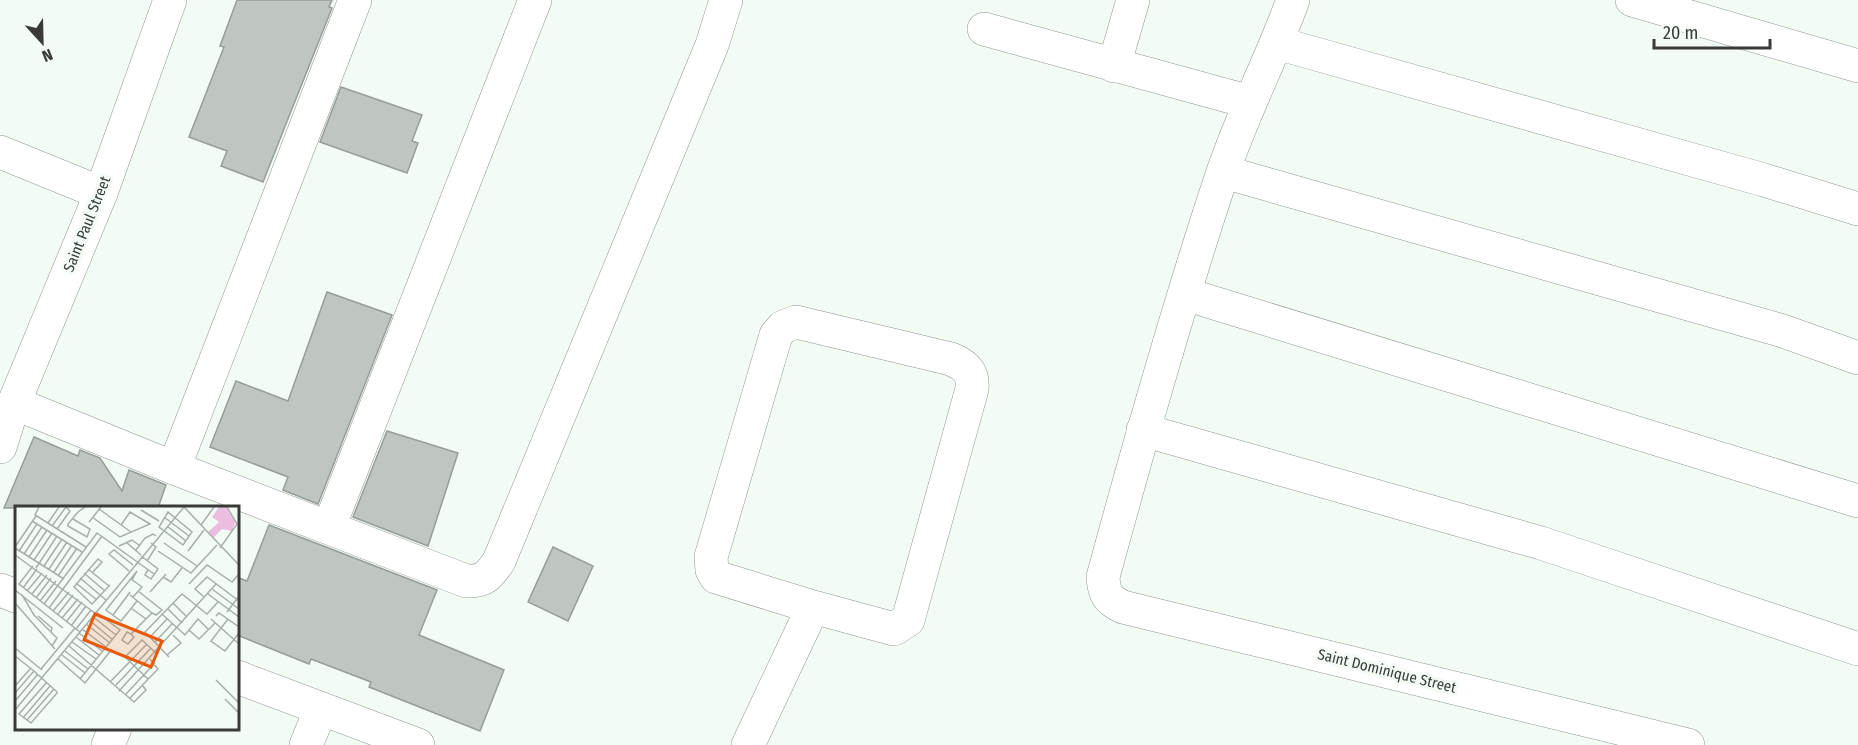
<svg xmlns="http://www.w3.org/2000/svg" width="1858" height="745" viewBox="0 0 1858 745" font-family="'Fira Sans Condensed',sans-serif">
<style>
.building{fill:#bfc6c1;stroke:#979d98;stroke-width:1.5}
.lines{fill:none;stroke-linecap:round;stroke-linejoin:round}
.minor-casing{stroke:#8f9691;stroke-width:34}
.minor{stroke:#fff;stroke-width:33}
.labels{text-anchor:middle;stroke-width:6;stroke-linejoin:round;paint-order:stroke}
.street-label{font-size:15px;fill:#383b38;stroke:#f3fbf5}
.inset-road{fill:none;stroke:#a8aea9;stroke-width:1.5}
.view{fill:#e8590c;fill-opacity:0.15;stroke:#e8590c;stroke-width:3}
.inset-edge{fill:none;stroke:#383b38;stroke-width:3}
</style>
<rect width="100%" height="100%" fill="#f3fbf5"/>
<g class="building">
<polygon points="237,0 332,0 329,7 332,8 263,182 221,166 227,151 189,137 224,47 220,46"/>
<polygon points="341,87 422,115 412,141 418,143 407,173 320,142"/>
<polygon points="327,292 392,315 318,504 283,490 288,477 210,447 236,381 288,401"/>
<polygon points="387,431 458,453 428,546 353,517"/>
<polygon points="34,437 78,456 80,450 100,458 122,491 129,470 166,485 158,508 4,508"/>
<polygon points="269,525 437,590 419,635 504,670 480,731 369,687 371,682 311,659 309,664 237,635 237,577 247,581"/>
<polygon points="553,547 593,566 568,621 528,602"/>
</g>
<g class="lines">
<g class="minor-casing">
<g id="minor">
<path d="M1293 0C1272 58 1243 113 1223 172 1178 306 1140 441 1103 577 1104 594 1108 600 1123 607L1688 745"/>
<polyline points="1632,0 1858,66"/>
<polyline points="984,29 1250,102"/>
<polyline points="1277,43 1764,180 1858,209"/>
<polyline points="1114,66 1133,0"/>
<polyline points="0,152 101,193"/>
<polyline points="1224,172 1783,331 1858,358"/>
<polyline points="1185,294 1858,501"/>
<path d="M14 403 174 468 466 581C484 582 489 576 499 561L712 45 726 0"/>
<polyline points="1143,430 1541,543 1858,649"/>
<polyline points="0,447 14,403 101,193 170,0"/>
<polyline points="174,468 355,0"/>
<polyline points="329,527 535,0"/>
<polyline points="0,590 16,596"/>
<polyline points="237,677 418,745"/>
<polyline points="108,745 115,728"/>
<polyline points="306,745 321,709"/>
<path d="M748 745 813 607 716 577 712 570 711 557 776 335 783 327 796 322 951 359C965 365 974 372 972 389L908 620 894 629 813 607"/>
</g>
</g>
<use href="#minor" class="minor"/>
</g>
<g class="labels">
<g class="street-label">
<text transform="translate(87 224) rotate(-68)" y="5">Saint Paul Street</text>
<text transform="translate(1387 671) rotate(14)" y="5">Saint Dominique Street</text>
</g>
</g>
<g transform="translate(15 506)">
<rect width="224" height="224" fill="#f3fbf5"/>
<path d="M204 1H211L220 16 217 25 207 23 198 32 193 26 204 16 197 11Z" fill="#ebbde1"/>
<path class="inset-road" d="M24 1 20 9 71 41M169 1 224 59M84 3 116 26M126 4 144 15M153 6 177 26 168 39 144 21ZM77 11 105 31 135 18 115 6 106 19M149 11 174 30M58 13 75 23 72 31 53 20V18L63 6 70 1M17 15 67 46M74 16 86 1M33 17 44 1M186 19 199 1M37 20 51 1M152 20 171 35M42 23 55 5 51 1M111 36 126 49M149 37 182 60M104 40 117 34 124 39M0 41 21 10M0 42 49 73M205 42 222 18 212 1M121 44 130 32 138 28 141 30M4 45 22 18M143 45 176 67 202 39M173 45 189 24M9 48 27 21M0 49 80 107M126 50 143 63 136 73 130 69 133 64M14 51 32 24M19 54 37 27M132 55 141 41 136 37M18 60 4 78 65 126M29 60 47 33M21 62 42 30M34 63 52 36M73 63 94 80M114 65 94 48 99 44 118 59M39 66 57 39M69 67 90 85M77 67 87 56 83 53 59 81 77 98 95 79M43 70 62 42M148 71 156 76 167 62M65 72 91 94M116 73 127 81 118 91M117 74 122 65 91 104 106 115 122 95M61 77 82 94M174 78 192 59 217 76 224 68M8 82 22 63M197 83 224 103M0 84 48 122M12 85 27 67M135 86 151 68M17 88 32 69M193 88 224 111M7 89 19 109 42 132 37 140M115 89 137 107M189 91 180 83 192 71 224 95M21 92 36 72M25 95 41 75M0 97 40 143M158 97 172 111M29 98 82 27 139 68M34 102 87 30M116 102 131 113M153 103 167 117M38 105 54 86M212 106 224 90M43 108 58 89M147 108 170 129 183 113 193 123M98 109 115 86 113 89M23 110 37 122 36 126M77 110 101 129M201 110 204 107 224 121M47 112 63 93M196 113 224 138M213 113 196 135 210 145 224 127M74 114 98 134M51 116 67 96M71 118 95 137M56 120 71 100M61 123 76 104M67 123 91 141M174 124 184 133 200 117M64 127 87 145M116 128 112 126 107 134 113 138 119 131 116 128 137 107 141 109 147 104 123 85M61 131 84 149M135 131 152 113M57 136 81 153M140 136 157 118M54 140 119 196 131 184 127 179M0 142 27 164M50 145 73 163M47 149 70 167M152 149 166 137 158 129M0 150 19 165 42 186V187L16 217 4 208 32 176M154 151 130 126 167 88 192 108 203 96M43 153 70 177 97 143M26 163 60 122M65 173 105 124 81 106M133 173 110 151 127 134 141 147M201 174 224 197M96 175 132 138M101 179 136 142M0 180 16 162M104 185 201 78M0 187 19 165M111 188 140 157M115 192 143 163 135 153M210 193 224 207M1 194 23 168M0 204 169 1M8 212 35 180M12 214 39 183"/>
<path class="view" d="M80 108 147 135 136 161 69 134Z"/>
<rect width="224" height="224" class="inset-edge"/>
</g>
<g transform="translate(42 42) rotate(158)" stroke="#f3fbf5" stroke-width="4.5" paint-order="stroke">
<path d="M0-4.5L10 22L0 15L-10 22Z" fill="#383b38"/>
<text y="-9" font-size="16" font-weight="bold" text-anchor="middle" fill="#383b38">N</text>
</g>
<path d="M1654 39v9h116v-9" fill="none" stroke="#383b38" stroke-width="3"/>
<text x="1663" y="39" font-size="18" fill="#383b38" stroke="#f3fbf5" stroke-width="4.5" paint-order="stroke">20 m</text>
</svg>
